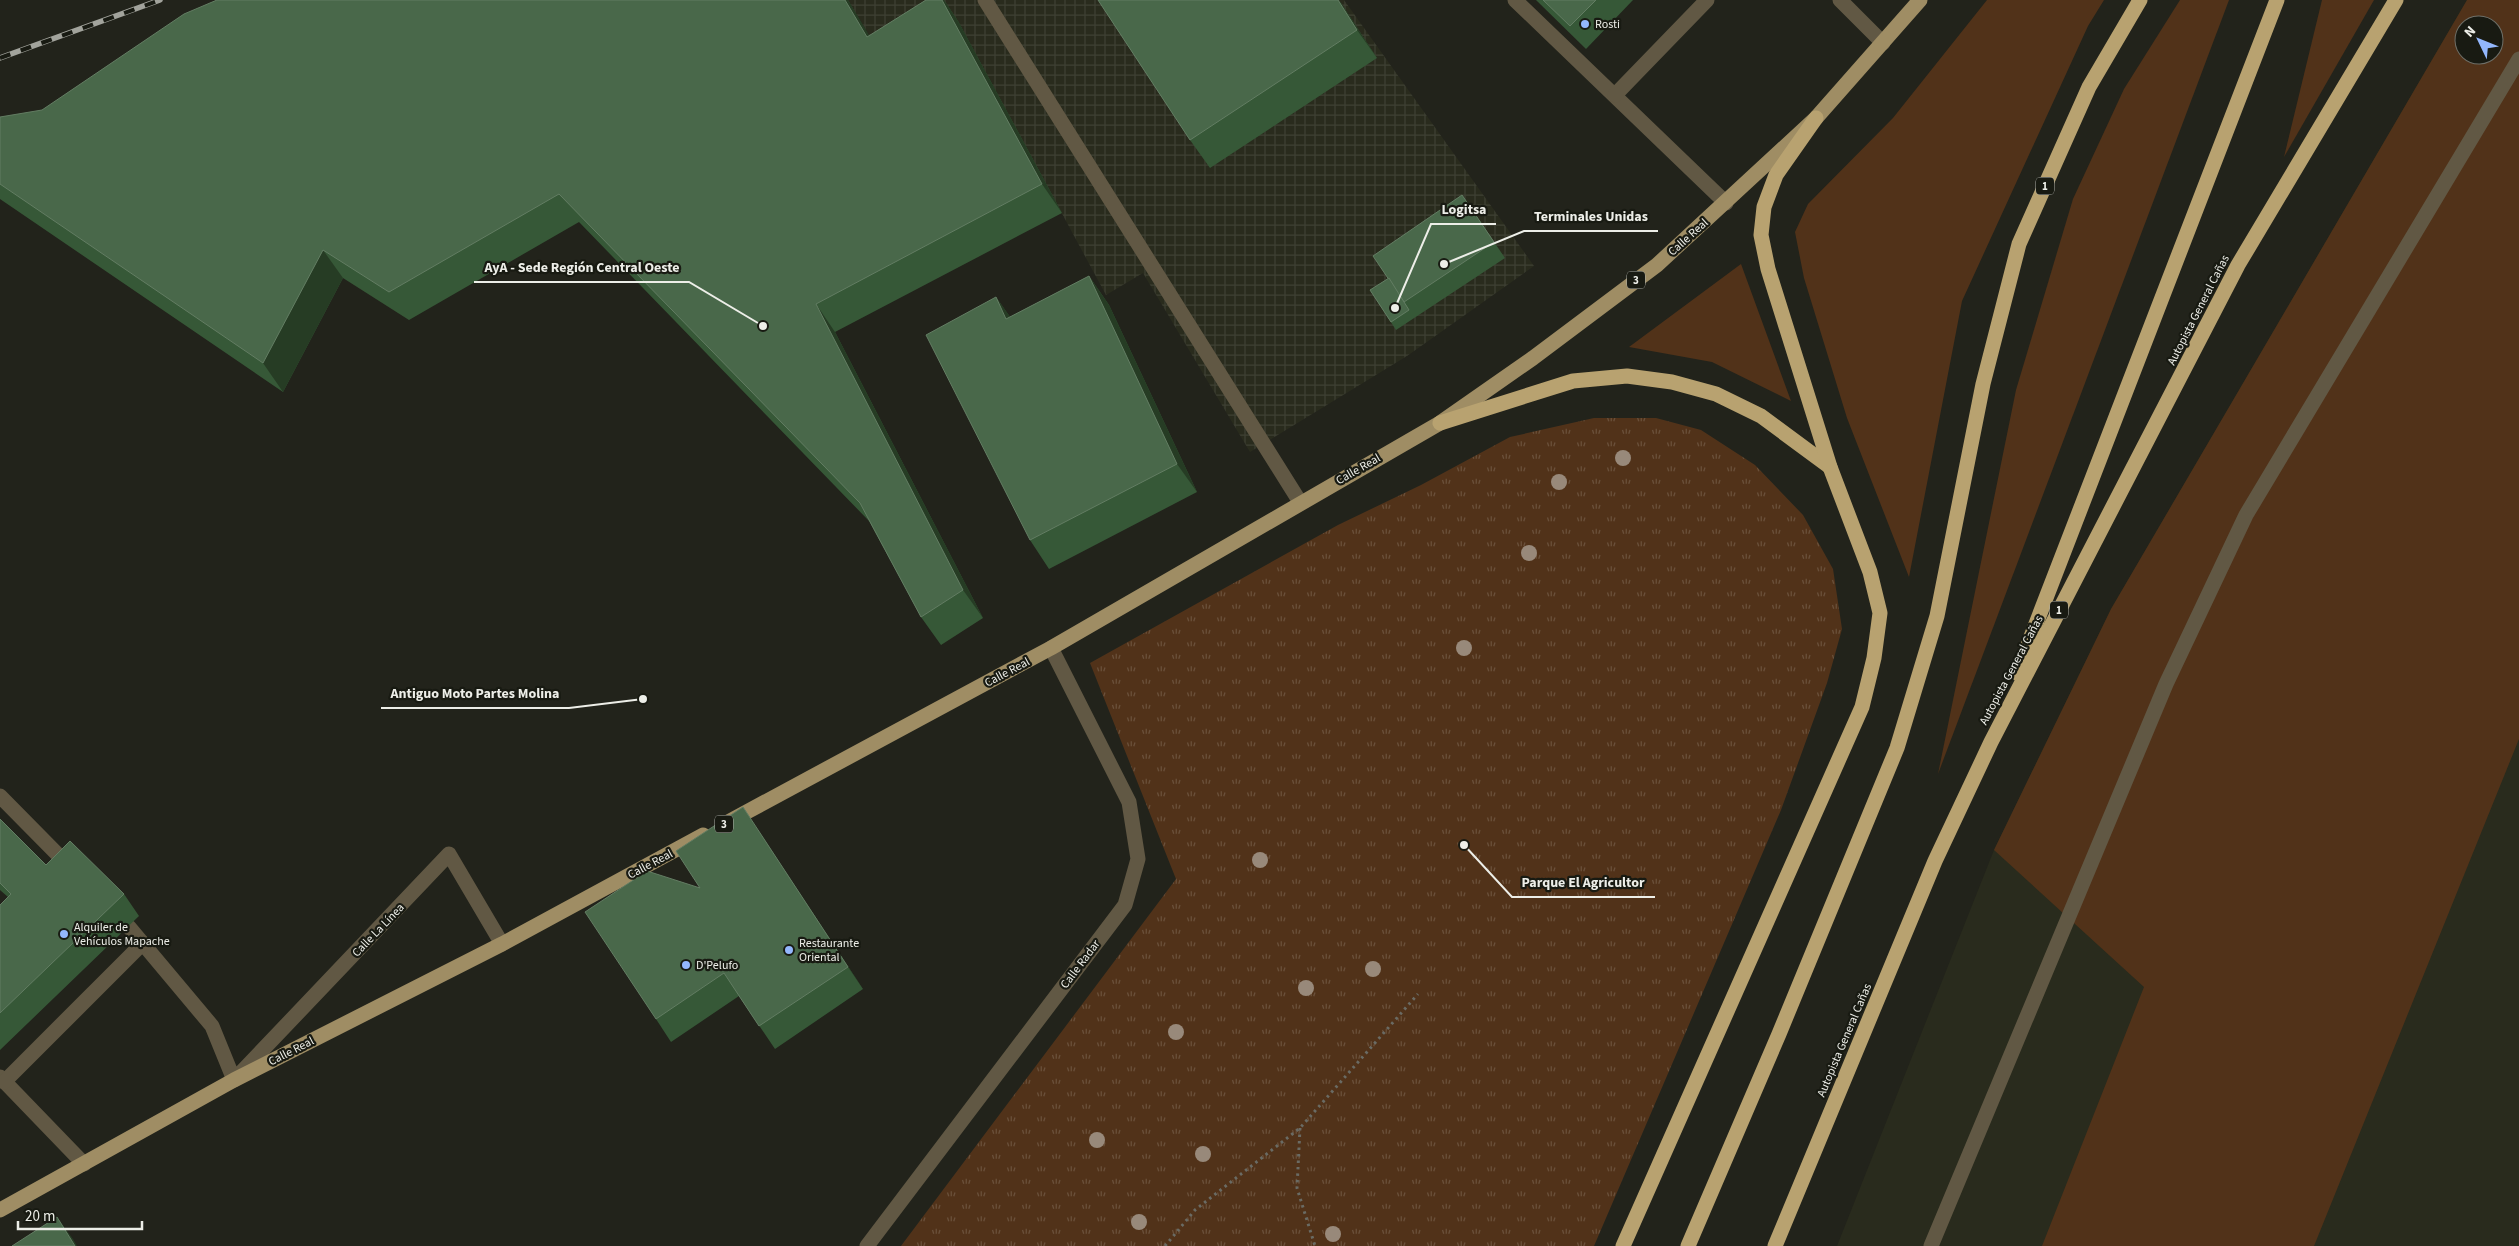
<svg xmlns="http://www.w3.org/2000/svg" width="2519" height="1246" viewBox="0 0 2519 1246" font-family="'Source Sans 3',sans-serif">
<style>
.built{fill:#292b1d;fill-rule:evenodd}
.industrial{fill:url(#industrial-grid)}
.grass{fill:#513219;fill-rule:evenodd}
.park{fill:url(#park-tufts)}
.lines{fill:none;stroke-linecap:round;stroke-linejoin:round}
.path{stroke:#6a6b64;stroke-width:3;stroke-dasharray:2.5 4;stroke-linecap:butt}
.minor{stroke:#615844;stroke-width:15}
.major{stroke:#9f8d64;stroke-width:15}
.highway{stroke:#b8a270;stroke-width:15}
.rail-casing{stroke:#a2a39c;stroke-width:5.5}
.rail{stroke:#181a12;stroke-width:4;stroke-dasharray:11;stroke-linecap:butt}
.tree{fill:#98897a}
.wall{fill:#365837}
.shaded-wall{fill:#263c24}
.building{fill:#49684a;stroke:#637d63}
.poi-dot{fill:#93b7fd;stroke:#181a12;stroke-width:2}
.labels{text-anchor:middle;stroke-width:4.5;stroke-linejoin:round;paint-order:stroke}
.shield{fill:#181a12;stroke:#adaea8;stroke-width:1}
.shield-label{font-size:11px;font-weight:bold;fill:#edeee8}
.poi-label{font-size:12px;fill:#edeee8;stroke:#181a12;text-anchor:start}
.street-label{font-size:12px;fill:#edeee8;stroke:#181a12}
.leader{fill:none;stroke:#edeee8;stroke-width:2}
.callout-dot{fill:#edeee8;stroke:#181a12;stroke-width:2}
.callout-label{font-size:14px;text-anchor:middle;font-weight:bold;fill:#edeee8;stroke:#181a12;stroke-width:4.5;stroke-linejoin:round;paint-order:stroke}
</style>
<defs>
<pattern id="industrial-grid" width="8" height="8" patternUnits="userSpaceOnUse" patternTransform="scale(1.25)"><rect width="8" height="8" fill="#292b1d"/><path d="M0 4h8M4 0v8" fill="none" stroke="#3e4033"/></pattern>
<pattern id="park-tufts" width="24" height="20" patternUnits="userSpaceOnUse" patternTransform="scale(1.25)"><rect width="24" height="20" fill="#513219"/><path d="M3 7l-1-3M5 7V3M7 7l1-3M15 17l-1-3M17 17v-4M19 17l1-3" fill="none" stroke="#6a503a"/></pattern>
</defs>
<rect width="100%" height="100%" fill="#22231b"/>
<path class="built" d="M2467 0H2519V1246H1837L1994 850 2111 609ZM2464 25H2494V55H2464Z"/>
<polygon class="industrial" points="848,0 1344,0 1534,266 1407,356 1250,452 1143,273 1106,295 958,21 887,65"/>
<g class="grass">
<polygon points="1987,0 2104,0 2088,26 1962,301 1909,577 1847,418 1804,278 1795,232 1808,204 1893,118"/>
<polygon points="2180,0 2229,0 1938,774 2016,390 2073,199 2124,89"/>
<polygon points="2322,0 2374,0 2284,157"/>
<path d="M2467 0H2519V739L2314 1246H2042L2144 987 1994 850 2111 609ZM2464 25H2494V55H2464Z"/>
<polygon points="1741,264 1791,401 1712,362 1629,347"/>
</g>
<polygon class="park" points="1594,418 1656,418 1701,430 1755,465 1803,515 1833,569 1842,629 1827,683 1781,810 1594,1246 901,1246 1176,879 1090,663 1338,525 1421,485 1510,437"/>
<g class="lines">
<g class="path">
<polyline points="1300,1128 1297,1188 1315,1246"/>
<polyline points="1165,1246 1195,1210 1300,1128 1418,994"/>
</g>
<g class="minor">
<polyline points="985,0 1300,502"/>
<polyline points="1515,0 1726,203"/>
<polyline points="1840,0 1883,43"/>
<polyline points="1615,95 1707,0"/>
<polyline points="0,796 71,868"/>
<polyline points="129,927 212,1026 234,1080 449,854 502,944"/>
<polyline points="0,1077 84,1164"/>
<polyline points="4,1082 143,943"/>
<polyline points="867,1246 1125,905 1138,859 1129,802 1051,648"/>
<polyline points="1931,1246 2166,684 2246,515 2519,59"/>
</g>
<g class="major">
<polyline points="728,822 1051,648 1440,423 1533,358 1657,265 1816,118 1920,0"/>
<polyline points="0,1210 234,1080 502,944 703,835"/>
</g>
<g class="highway">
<polyline points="1440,423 1573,381 1627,376 1672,382 1716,394 1761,416 1830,467"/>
<polyline points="2017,673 2277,0"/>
<polyline points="1623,1246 1862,707 1874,658 1880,613 1870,572 1830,467 1768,269 1761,235 1764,207 1776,175 1816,118"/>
<polyline points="1688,1246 1779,1034 1897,748 1937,616 1983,384 2019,244 2089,87 2140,0"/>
<polyline points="1775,1246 1935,861 1991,742 2238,265 2396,0"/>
</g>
<g class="rail-casing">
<polyline id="rail" points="0,58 160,0"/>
</g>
<use href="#rail" class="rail"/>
</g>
<g class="tree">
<circle cx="1623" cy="458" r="8"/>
<circle cx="1559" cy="482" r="8"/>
<circle cx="1529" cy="553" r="8"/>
<circle cx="1464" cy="648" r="8"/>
<circle cx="1260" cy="860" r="8"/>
<circle cx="1373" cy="969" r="8"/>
<circle cx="1306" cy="988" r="8"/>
<circle cx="1176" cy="1032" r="8"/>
<circle cx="1097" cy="1140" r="8"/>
<circle cx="1203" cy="1154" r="8"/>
<circle cx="1139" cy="1222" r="8"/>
<circle cx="1333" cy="1234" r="8"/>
</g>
<g class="wall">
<polygon points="848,0 869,36 926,0 944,0 958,21 1062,213 835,332 983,618 941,645 921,617 869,521 579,222 409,320 343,278 283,392 0,199 0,117"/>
<polygon points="1098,0 1339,0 1377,58 1210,168 1190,140"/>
<polygon points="1536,0 1633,0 1586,49"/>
<polygon points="1473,211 1505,258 1396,330 1370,290 1389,278"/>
<polygon points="1089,276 1109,305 1197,492 1049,569 1030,540 996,297 1010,317"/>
<polygon points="0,819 46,865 124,894 139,916 0,1050 0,905 8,897 0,890"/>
<polygon points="758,830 863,989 775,1049 739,996 671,1042 656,1019 700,888"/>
</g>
<g class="shaded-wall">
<polygon points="845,0 848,0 887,65 867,37"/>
<polygon points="942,0 944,0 958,21 1062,213 1042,184"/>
<polygon points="1338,0 1339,0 1377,58 1357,30"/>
<polygon points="323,250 343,278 283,392 263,363"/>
<polygon points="1089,276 1109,305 1197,492 1177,464"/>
<polygon points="996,297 1016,325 1006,319"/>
<polygon points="816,304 835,332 983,618 963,590"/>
<polygon points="743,807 758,830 863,989 848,967"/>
<polygon points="57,1217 73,1239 77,1246 75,1246"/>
</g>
<g class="building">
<polygon points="217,0 845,0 867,37 926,0 942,0 1042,184 816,304 963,590 921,617 860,503 559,194 389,292 323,250 263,363 0,184 0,117 42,110 184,14"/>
<polygon points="1098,0 1338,0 1357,30 1190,140"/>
<polygon points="1543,0 1596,0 1570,26"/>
<polygon points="1462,195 1494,242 1404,302 1373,256"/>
<polygon points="1089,276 1177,464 1030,540 926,335 996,297 1006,319"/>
<polygon points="1389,278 1409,310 1391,322 1370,290"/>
<polygon points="743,807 848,967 759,1026 724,973 656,1019 585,912 647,871 700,888 676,851"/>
<polygon points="0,819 46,865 70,841 124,894 0,1013 0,905 11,894 0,883"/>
<polygon points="57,1217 75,1246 12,1246"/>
</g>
<g class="poi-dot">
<circle cx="1585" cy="24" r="5"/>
<circle cx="64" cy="934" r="5"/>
<circle cx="789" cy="950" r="5"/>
<circle cx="686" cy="965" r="5"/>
</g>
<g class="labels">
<g class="shield">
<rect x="2036" y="177.5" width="18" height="17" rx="4"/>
<rect x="1627" y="271.5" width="18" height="17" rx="4"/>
<rect x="2050" y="601.5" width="18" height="17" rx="4"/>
<rect x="715" y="815.5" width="18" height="17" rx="4"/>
</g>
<g class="shield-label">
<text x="2045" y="190">1</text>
<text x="1636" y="284">3</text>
<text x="2059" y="614">1</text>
<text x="724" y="828">3</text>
</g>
<g class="poi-label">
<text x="1595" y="28">Rosti</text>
<text x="74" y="931">Alquiler de<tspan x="74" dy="14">Vehículos Mapache</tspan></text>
<text x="799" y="947">Restaurante<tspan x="799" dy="14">Oriental</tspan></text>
<text x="696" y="969">D'Pelufo</text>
</g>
<g class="street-label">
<text transform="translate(1688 237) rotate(-42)" y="4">Calle Real</text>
<text transform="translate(2198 310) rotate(-63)" y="4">Autopista General Cañas</text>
<text transform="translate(1358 469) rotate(-30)" y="4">Calle Real</text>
<text transform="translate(2011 670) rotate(-62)" y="4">Autopista General Cañas</text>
<text transform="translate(1007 672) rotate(-28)" y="4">Calle Real</text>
<text transform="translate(650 864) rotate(-28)" y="4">Calle Real</text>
<text transform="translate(378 930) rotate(-46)" y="4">Calle La Línea</text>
<text transform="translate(1080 964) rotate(-53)" y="4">Calle Radar</text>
<text transform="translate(1844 1040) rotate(-67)" y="4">Autopista General Cañas</text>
<text transform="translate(291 1051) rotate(-27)" y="4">Calle Real</text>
</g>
</g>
<path class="leader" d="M1395 308L1431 224H1496M1444 264L1524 231H1658M763 326L689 282H474M643 699L569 708H381M1464 845L1512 897H1655"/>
<g class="callout-dot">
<circle cx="1395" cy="308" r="5"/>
<circle cx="1444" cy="264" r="5"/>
<circle cx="763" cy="326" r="5"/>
<circle cx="643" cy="699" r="5"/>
<circle cx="1464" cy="845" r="5"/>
</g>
<g class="callout-label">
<text x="1464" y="214">Logitsa</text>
<text x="1591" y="221">Terminales Unidas</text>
<text x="582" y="272">AyA - Sede Región Central Oeste</text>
<text x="475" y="698">Antiguo Moto Partes Molina</text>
<text x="1583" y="887">Parque El Agricultor</text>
</g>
<g transform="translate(2479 40) rotate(313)"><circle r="24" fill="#181a12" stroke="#6d6f68"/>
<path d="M0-4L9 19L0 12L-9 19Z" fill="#93b7fd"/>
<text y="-8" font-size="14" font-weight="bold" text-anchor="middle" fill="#edeee8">N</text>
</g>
<path d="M18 1221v8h124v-8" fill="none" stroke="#edeee8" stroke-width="2.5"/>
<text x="25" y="1221" font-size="15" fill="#edeee8" stroke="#181a12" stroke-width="4" paint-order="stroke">20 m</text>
</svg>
